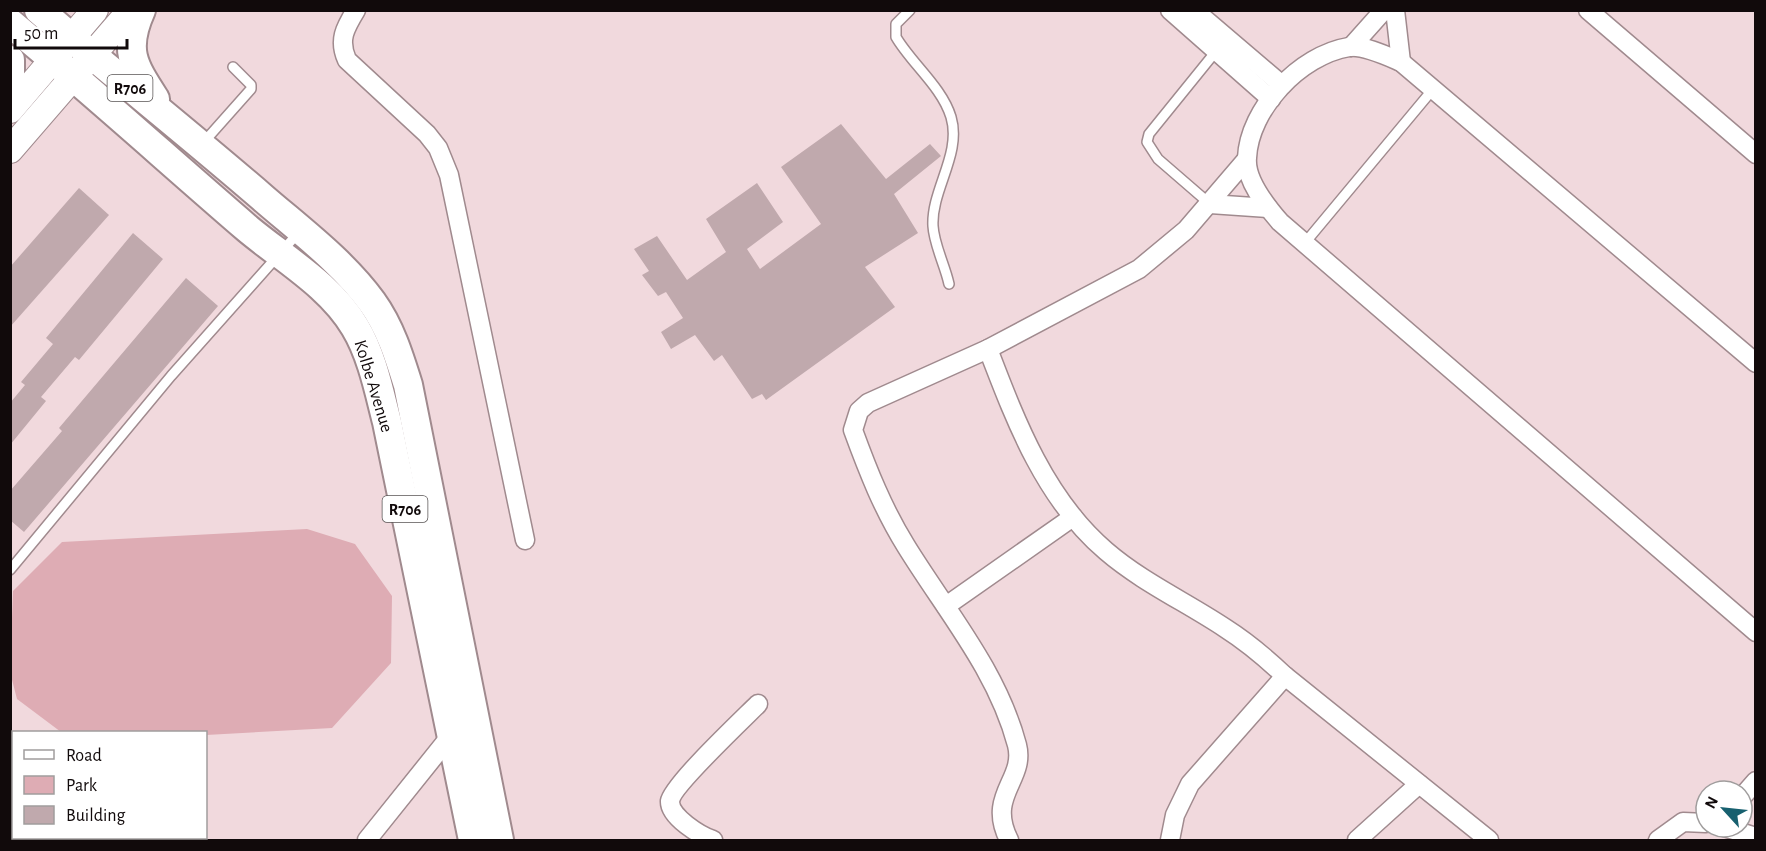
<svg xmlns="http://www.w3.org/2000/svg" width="1766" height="851" viewBox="0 0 1766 851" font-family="'Alegreya Sans',sans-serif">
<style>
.green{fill:#deacb4}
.building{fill:#c0a9ad}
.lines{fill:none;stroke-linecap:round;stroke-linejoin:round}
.lane-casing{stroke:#a08a8e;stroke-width:12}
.street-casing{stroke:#a08a8e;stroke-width:21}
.secondary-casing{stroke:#a08a8e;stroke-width:28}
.primary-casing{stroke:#a08a8e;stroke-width:32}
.lane{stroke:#fff;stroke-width:9}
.street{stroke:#fff;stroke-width:18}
.secondary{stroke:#fff;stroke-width:26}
.primary{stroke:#fff;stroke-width:28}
.labels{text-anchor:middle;stroke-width:4.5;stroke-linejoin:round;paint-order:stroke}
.shield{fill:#fff;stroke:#585454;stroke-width:1.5}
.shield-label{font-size:16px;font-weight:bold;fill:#110a0b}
.street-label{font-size:18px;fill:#110a0b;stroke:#fff}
</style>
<rect width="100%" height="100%" fill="#f1d9dd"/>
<g class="green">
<polygon points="307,529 355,544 392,596 391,663 332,728 206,735 206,732 61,732 17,699 10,672 13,591 62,542"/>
<polygon points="11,735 14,738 14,838 131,838 134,840 11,840"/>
</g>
<g class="building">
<polygon points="841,124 886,179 930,144 941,156 894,194 918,233 865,267 895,307 766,400 762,394 752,399 722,355 714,361 695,335 671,349 661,332 683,318 666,292 658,296 642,275 649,271 634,249 657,236 687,280 726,252 706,219 757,183 783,222 747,249 760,269 821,224 781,167"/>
<polygon points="79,188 109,215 10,327 10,267"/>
<polygon points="133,233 163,259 79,360 75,357 41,397 46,401 10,445 10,403 25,385 21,382 53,344 46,338"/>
<polygon points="186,278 218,306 24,532 10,520 10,491 62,431 59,428"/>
</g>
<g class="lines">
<g class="lane-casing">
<g id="lane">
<path d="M910 10 896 24V37C911 63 942 87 951 117 962 154 931 190 933 226 934 245 945 265 949 284"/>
<polyline points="203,143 251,89 251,85 233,67"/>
<polyline points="1210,204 1158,159 1147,142 1149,134 1217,50"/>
<polyline points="1304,244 1434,88"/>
<polyline points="10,570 171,376 299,232"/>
</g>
</g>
<g class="street-casing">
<g id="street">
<path d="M356 10C345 28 338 40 347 60L427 134 438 148 449 175 525 540"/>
<polyline points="1170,10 1271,99"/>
<polyline points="1194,10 1282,85"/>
<polyline points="1395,10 1401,62"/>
<polyline points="1588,10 1756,154"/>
<polyline points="1351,47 1384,10"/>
<polyline points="1210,204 1268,208"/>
<path d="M988 349C1016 422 1045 499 1106 551 1142 582 1186 602 1225 628 1247 642 1266 658 1285 676L1489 840"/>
<path d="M1756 363 1401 62C1387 56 1364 45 1349 47 1300 55 1249 109 1247 158 1245 180 1267 207 1280 222L1756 632"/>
<polyline points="946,606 1073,517"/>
<polyline points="1742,797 1756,781"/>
<polyline points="1724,827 1756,837"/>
<polyline points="367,840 452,734"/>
<path d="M713 840C701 836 669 817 670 801 672 786 743 719 758 704"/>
<path d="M1009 840C986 795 1026 780 1017 745 997 670 946 611 906 546 883 509 868 471 853 430L859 411 868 403 988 349 1139 269 1186 230 1246 160"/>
<polyline points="1170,840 1175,815 1190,784 1285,676"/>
<polyline points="1357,840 1419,784"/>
<polyline points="1658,840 1683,822 1706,823"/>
</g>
</g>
<g class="secondary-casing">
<g id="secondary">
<polyline points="10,110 95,10"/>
<polyline points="10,150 131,10"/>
</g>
</g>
<g class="primary-casing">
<g id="primary">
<path d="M39 10C113 74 189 134 263 198 300 230 343 262 372 302 390 327 399 356 408 385L499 840"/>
<path d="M141 10C123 50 133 65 155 99"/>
<path d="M10 23C91 90 169 161 248 229 284 259 331 286 355 327 372 355 379 391 387 422L473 840"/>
<polyline points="10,60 10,99"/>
</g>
</g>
<use href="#lane" class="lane"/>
<use href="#street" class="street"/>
<use href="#secondary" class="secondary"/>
<use href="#primary" class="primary"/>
</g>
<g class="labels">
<g class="shield">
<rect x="107.5" y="75" width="45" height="26" rx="4.5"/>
<rect x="382.5" y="496" width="45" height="26" rx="4.5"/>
</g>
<g class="shield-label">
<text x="130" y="94">R706</text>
<text x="405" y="515">R706</text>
</g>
<g class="street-label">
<text transform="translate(374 386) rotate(73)" y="6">Kolbe Avenue</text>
</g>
</g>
<rect width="1766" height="851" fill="none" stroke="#110a0b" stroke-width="24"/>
<rect x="12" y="731" width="195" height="108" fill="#ffffff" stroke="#a09d9d" stroke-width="1.5"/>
<rect x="24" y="750" width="30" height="9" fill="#ffffff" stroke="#a09d9d" stroke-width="1.5"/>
<text x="66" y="761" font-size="18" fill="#110a0b">Road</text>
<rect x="24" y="776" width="30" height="18" fill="#deacb4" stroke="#a09d9d" stroke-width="1.5"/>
<text x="66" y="791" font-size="18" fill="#110a0b">Park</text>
<rect x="24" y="806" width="30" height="18" fill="#c0a9ad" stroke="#a09d9d" stroke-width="1.5"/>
<text x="66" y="821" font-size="18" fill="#110a0b">Building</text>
<g transform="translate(1724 809) rotate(297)"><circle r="28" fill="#ffffff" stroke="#a09d9d" stroke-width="1.5"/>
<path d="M0-4.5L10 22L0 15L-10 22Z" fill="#17606f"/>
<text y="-9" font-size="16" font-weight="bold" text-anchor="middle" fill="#110a0b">N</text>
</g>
<path d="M15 39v9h112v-9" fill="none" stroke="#110a0b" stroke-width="3"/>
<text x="24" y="39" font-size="18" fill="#110a0b" stroke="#ffffff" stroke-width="4.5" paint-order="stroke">50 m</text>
</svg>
